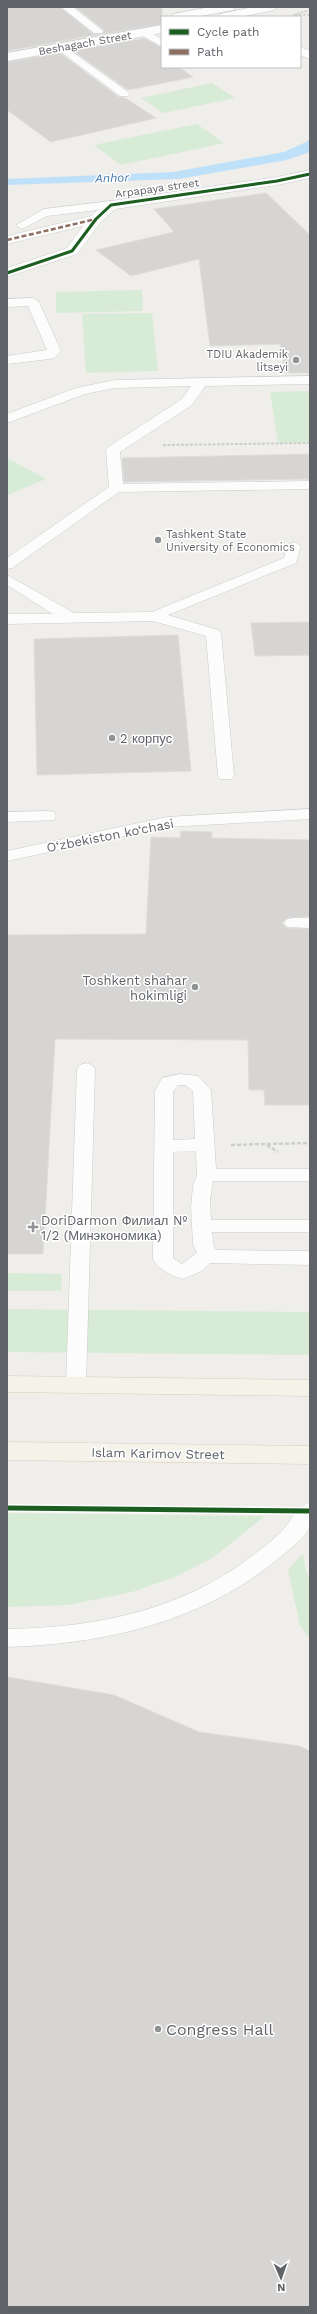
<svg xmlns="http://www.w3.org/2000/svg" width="317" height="2314" viewBox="0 0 317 2314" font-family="'Work Sans',sans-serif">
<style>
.green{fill:#d8ebd6}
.water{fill:#bfe0f9}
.building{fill:#d6d5d3;stroke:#deddd9}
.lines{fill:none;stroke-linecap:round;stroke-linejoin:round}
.service-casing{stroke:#cbcccc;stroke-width:1}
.minor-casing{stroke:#cbcccc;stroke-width:1}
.secondary-casing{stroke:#cacacb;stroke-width:1}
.primary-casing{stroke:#d7ceb8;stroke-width:1}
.path-far2{stroke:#cacfcc;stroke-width:1.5;stroke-dasharray:2.5 1.5;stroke-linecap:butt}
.path-far1{stroke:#cacfcc;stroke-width:2;stroke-dasharray:3 1.5;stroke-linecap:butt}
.path{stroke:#cacfcc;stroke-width:2.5;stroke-dasharray:4 2;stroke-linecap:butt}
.service{fill:#fdfcfc;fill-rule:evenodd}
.minor{fill:#fdfcfc;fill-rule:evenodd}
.secondary{fill:#fdfcfc;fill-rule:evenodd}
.primary{fill:#f4f2e9;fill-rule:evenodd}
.quiet{stroke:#8d6e63;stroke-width:2.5;stroke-dasharray:5 2.5;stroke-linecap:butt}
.cycleway-far1-casing{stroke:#fff;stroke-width:4.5}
.cycleway-casing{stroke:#fff;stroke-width:8}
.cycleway-far1{stroke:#1b5e20;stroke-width:3}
.cycleway{stroke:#1b5e20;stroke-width:5}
.poi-dot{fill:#919496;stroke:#fff;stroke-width:1.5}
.labels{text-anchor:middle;stroke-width:3;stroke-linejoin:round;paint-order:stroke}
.far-street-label{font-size:11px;fill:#5f6368;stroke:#fff}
.far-poi-label{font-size:11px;fill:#5f6368;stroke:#fff;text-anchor:end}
.far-water-label{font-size:12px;font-style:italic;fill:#4174aa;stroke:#fff}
.poi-label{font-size:13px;fill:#5f6368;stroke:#fff;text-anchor:start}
.street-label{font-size:13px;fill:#5f6368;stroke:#fff}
.near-poi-label{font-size:16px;fill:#5f6368;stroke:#fff;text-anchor:start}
</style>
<rect width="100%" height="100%" fill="#efeeea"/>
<g class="green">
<polygon points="212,83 235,98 163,113 141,98"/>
<polygon points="197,124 224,143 121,165 94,145"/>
<polygon points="142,290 143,311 56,313 56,292"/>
<polygon points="152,313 158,371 86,373 82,314"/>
<polygon points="310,391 310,442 278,443 270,392"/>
<polygon points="7,458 46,479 7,495"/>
<polygon points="7,1273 62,1274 61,1291 7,1291"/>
<polygon points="7,1309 310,1312 310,1355 7,1352"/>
<polygon points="7,1513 265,1516 214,1557 175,1577 132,1592 68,1605 7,1607"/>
<polygon points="303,1553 306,1571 310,1580 310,1639 300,1626 288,1570"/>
</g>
<polygon class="water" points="310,138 310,152 287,160 178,179 7,185 7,179 173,172 284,152 306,142"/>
<g class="building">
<polygon points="7,7 60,7 93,34 101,34 7,51"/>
<polygon points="75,7 162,7 162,24 102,34 104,30"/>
<polygon points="144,38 162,48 162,67 179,67 193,77 128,90 73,51"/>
<polygon points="60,53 119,97 125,98 156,118 51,142 7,110 7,62"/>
<polygon points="266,193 310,235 310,373 285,373 280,344 210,346 199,259 131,276 96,250 174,232 154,209"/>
<polygon points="310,454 310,479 124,482 122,458"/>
<polygon points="310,622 310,655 255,656 251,623"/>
<polygon points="178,635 191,771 37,775 34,639"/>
<polygon points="181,831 212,832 212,838 310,840 310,916 287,918 282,923 287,928 310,929 310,1105 265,1105 264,1090 249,1090 248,1040 55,1039 43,1254 7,1254 7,935 146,934 151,837 180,838"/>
<polygon points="7,1677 114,1695 199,1732 299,1746 310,1751 310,2307 7,2307"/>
</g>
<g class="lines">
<g class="service-casing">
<g id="service">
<polygon points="61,7 73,7 103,31 102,33 94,33"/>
<polygon points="144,29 162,39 162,47 140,34 140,30"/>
<polygon points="61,44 128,92 130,94 128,96 120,96 57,49 56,47"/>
<polygon points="300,47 310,51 310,59 300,55"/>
<polygon points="111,201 117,205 115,208 47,216 22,229 16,225 44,209"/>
<polygon points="33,298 39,302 61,351 54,358 49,359 7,364 7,356 47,350 28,306 7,307 7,299"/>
<polygon points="310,376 310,384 205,386 192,405 120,452 123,484 310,481 310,489 119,492 12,568 7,569 7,558 109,487 106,450 108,447 182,399 191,386 115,388 85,394 7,423 7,414 76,388 115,380"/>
<polygon points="294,542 301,546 296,563 168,615 218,630 221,633 234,776 232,779 220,779 218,776 206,636 153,621 7,624 7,614 53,614 7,585 7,575 74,613 152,612 284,558 287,546"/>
<polygon points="310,809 310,819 167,827 7,861 7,851 167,817"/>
<polygon points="48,811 54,812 56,816 54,820 7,822 7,812"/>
<polygon points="293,918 310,918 310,928 287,927 284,923 287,919"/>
<polygon points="86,1063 92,1065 95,1069 86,1385 83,1390 76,1392 69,1390 66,1385 77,1069 80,1065"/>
<path d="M180 1074 198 1076 211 1090 216 1169H310V1181H213L210 1200 211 1220H310V1232H212L214 1248 216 1250 310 1251V1265L210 1263 202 1271 183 1279C170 1275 161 1271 153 1259L155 1091 162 1078ZM178 1085H185L193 1091 195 1139 173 1140V1091ZM196 1151 197 1175 193 1186 191 1207 193 1244 197 1253 182 1264 173 1258V1152Z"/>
<path d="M310 1502C310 1509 312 1520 310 1526 305 1539 288 1550 278 1559 202 1622 104 1644 7 1647V1629C93 1628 180 1611 251 1557 261 1549 272 1541 281 1532 291 1522 296 1506 310 1502Z"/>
</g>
</g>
<g class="minor-casing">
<polygon id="minor" points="310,170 310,178 277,185 115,209 101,222 77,254 7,277 7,268 67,248 83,226 7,244 7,236 91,216 106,202 111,201 277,177"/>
</g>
<g class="secondary-casing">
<g id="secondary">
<polygon points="210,7 235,7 233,10 196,17 171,17 173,14"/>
<polygon points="253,7 276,7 274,10 241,17 218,17 220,14"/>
<polygon points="162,25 162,33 7,61 7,53"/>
</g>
</g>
<g class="primary-casing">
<g id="primary">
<polygon points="7,1376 310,1380 310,1396 7,1392"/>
<polygon points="7,1442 310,1446 310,1464 7,1460"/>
</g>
</g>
<g class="path-far2">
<polyline points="293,15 310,10"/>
<polyline points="295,15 310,15"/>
</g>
<polyline class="path-far1" points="163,445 310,443"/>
<g class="path">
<polyline points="267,1144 310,1143"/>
<polyline points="231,1145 265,1144 278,1152"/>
<polyline points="7,1508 276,1511"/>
</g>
<use href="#service" class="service"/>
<use href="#minor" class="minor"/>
<use href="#secondary" class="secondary"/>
<use href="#primary" class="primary"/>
<polyline class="quiet" points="7,240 96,219"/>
<g class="cycleway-far1-casing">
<polyline id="cycleway-far1" points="7,273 72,251 96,219 111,205 277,181 310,174"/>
</g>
<g class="cycleway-casing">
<polyline id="cycleway" points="7,1508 310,1511"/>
</g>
<use href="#cycleway-far1" class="cycleway-far1"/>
<use href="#cycleway" class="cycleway"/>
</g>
<g class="poi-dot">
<circle cx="296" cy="360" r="4"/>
<circle cx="158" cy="540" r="4"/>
<circle cx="112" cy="738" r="4"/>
<circle cx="195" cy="987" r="4"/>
<path d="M31 1221h4v4h4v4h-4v4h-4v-4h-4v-4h4z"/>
<circle cx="158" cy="2029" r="4"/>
</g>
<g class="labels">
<g class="far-street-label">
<text transform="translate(85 43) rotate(-10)" y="4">Beshagach Street</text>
<text transform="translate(157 188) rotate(-8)" y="4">Arpapaya street</text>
</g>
<g class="far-poi-label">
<text x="288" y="358">TDIU Akademik<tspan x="288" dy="13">litseyi</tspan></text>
<text x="166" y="538" text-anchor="start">Tashkent State<tspan x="166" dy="13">University of Economics</tspan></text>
</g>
<g class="far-water-label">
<text transform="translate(112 178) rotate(-2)" y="4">Anhor</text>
</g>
<g class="poi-label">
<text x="120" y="743">2 корпус</text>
<text x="187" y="985" text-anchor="end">Toshkent shahar<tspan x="187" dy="15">hokimligi</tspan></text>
<text x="41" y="1225">DoriDarmon Филиал №<tspan x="41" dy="15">1/2 (Минэкономика)</tspan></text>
</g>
<g class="street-label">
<text transform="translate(110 835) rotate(-11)" y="5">O‘zbekiston ko‘chasi</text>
<text transform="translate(158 1453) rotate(1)" y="5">Islam Karimov Street</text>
</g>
<g class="near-poi-label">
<text x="166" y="2035">Congress Hall</text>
</g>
</g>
<rect width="317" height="2314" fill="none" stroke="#5f6368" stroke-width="16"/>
<rect x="161" y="16" width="140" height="52" fill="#ffffff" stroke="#bfc1c3"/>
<rect x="169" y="29" width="20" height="6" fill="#1b5e20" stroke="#bfc1c3"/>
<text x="197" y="36" font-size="12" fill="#5f6368">Cycle path</text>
<rect x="169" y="49" width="20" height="6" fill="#8d6e63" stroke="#bfc1c3"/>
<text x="197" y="56" font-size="12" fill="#5f6368">Path</text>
<g transform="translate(281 2278) rotate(178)" stroke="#ffffff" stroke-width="3" paint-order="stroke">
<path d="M0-3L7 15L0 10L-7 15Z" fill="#5f6368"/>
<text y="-6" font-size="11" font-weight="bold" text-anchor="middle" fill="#5f6368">N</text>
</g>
</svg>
